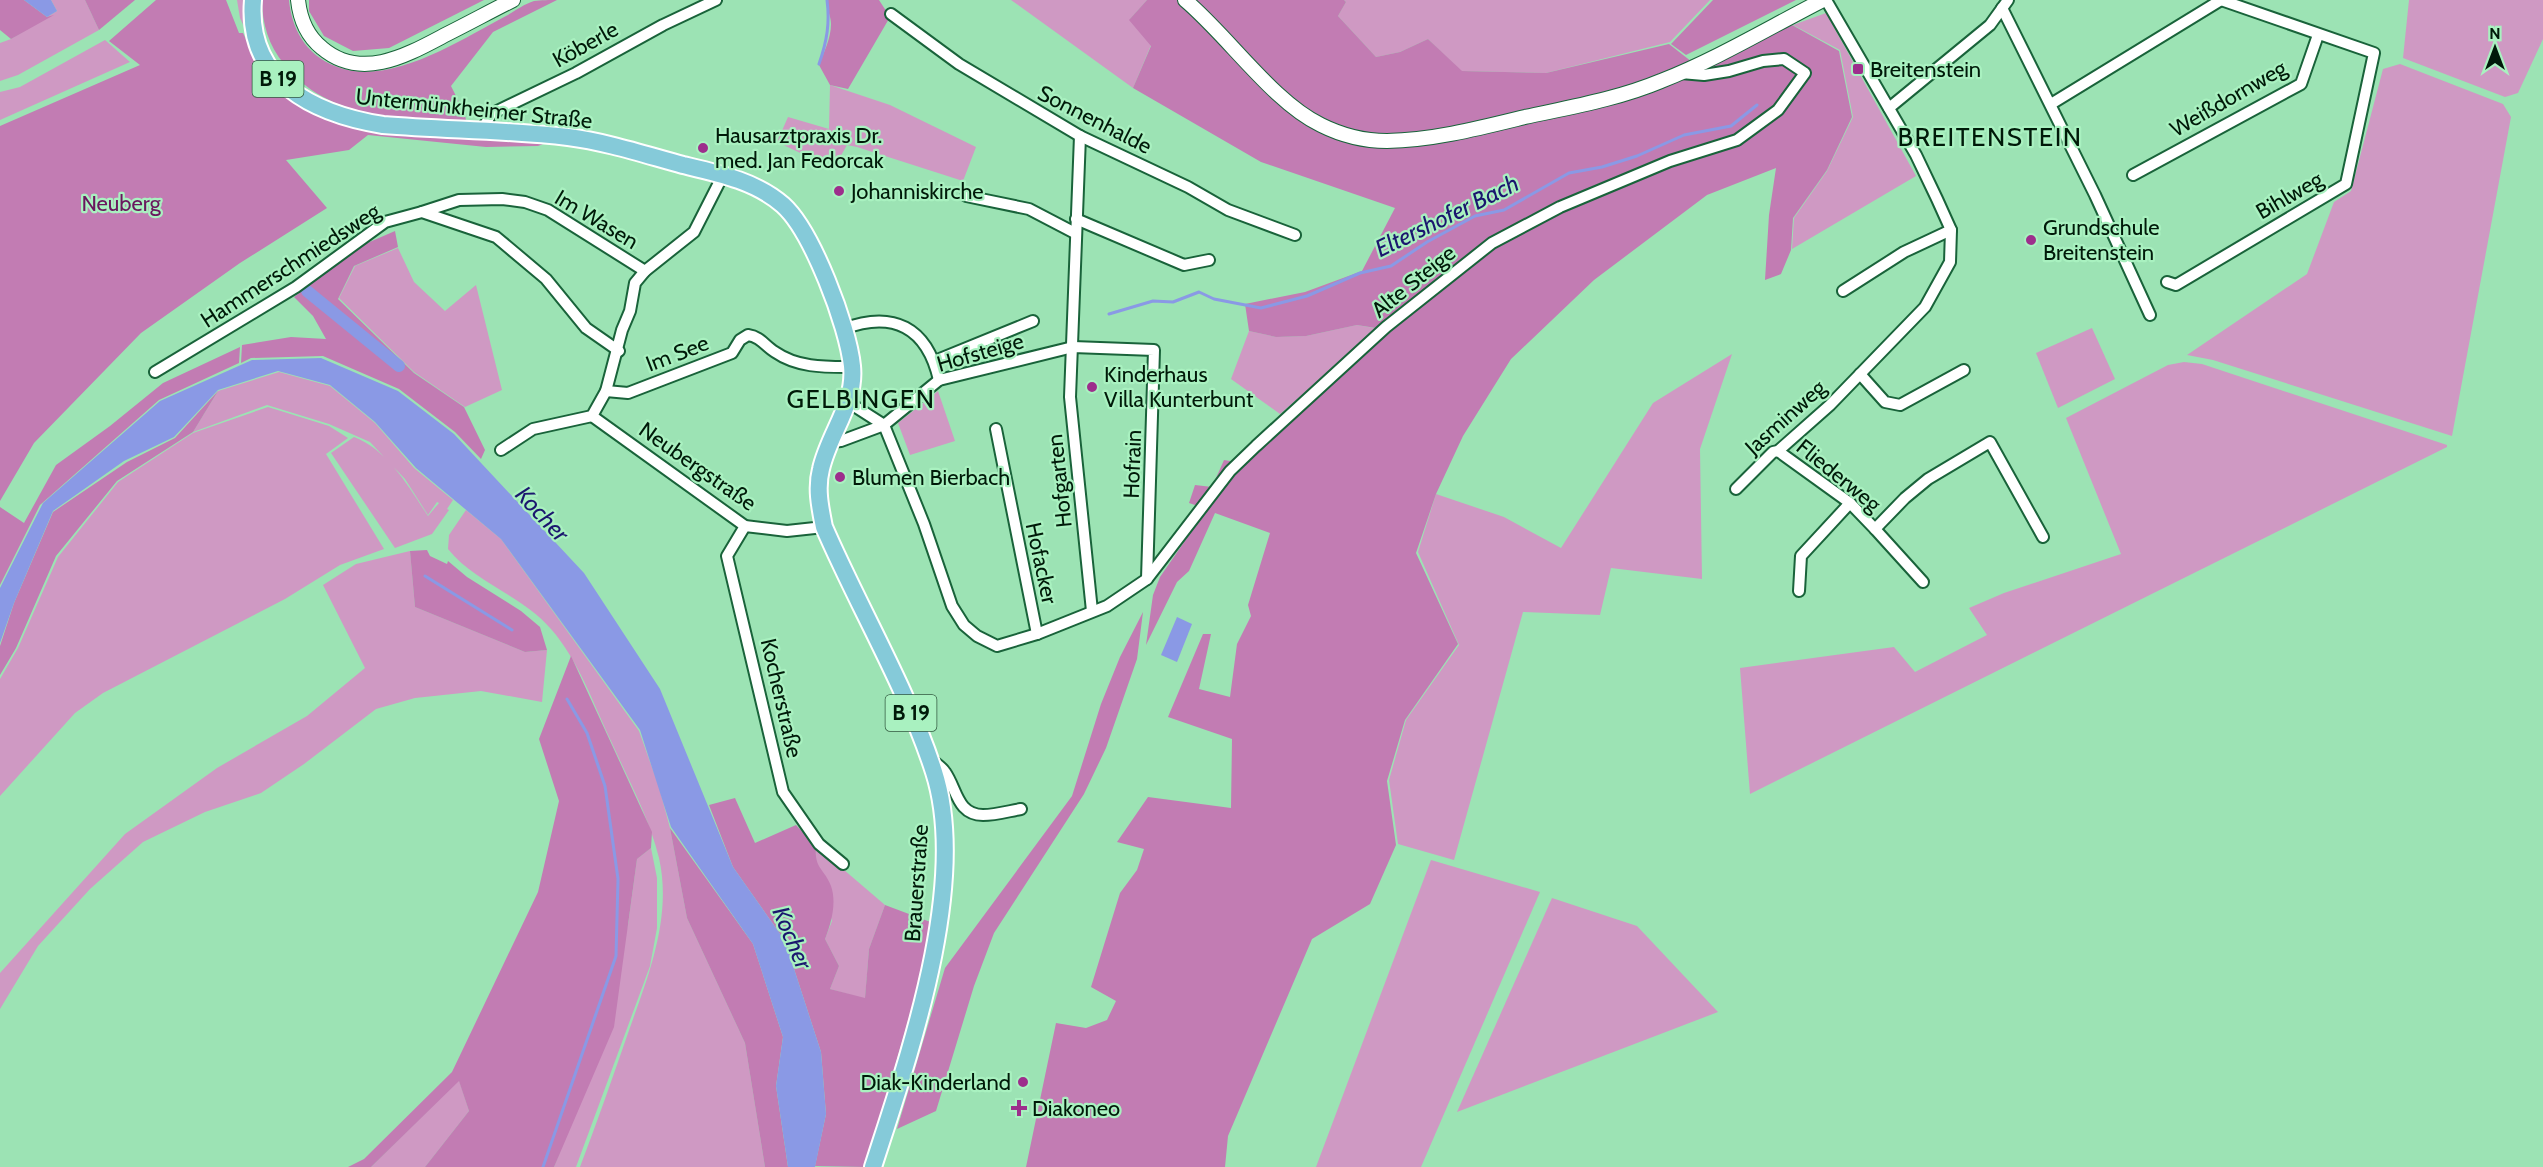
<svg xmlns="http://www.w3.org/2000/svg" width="2543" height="1167" viewBox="0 0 2543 1167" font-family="Cabin,sans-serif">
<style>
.green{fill:#cf99c3}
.forest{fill:#c27cb3}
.water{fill:#8a99e5}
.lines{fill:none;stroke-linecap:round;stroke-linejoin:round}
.stream{stroke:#8a99e5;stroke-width:3}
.canal{stroke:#8a99e5;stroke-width:12}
.street-casing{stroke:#19633a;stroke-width:14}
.secondary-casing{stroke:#19633a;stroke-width:16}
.primary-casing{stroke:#fff;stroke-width:20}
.street{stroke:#fff;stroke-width:10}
.secondary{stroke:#fff;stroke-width:14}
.primary{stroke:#85cad9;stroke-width:16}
.poi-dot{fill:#9d2e8c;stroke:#a9f1c0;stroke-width:2}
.labels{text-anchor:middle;stroke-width:4.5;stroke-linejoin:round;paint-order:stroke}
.shield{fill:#a9f1c0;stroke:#335a40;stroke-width:1.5}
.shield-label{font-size:21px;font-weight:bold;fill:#001a09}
.street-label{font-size:22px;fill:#001a09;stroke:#a9f1c0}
.poi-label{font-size:22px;fill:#001a09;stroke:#a9f1c0;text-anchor:start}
.park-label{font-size:22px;fill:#6a165e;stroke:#a9f1c0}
.water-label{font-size:24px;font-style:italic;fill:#1b166e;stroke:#a9f1c0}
.quarter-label{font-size:26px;letter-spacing:1.5px;fill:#001a09;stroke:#a9f1c0}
</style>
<rect width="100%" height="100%" fill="#9ce3b4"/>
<g class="green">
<polygon points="51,0 85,0 99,30 18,75 0,81 0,43 11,39 57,11"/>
<polygon points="237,0 245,0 247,33 240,18"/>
<polygon points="1011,0 1147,0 1130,19 1151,45 1133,88"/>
<polygon points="1344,0 1710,0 1670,42 1546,73 1461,71 1428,39 1400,52 1376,57 1338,16 1346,2"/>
<polygon points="2409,0 2543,0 2543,39 2518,93 2505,97 2403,58"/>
<polygon points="1826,13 1916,176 1792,249 1794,218 1827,171 1853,117 1840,50 1793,25"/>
<polygon points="105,40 130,62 0,120 0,92 20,87"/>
<polygon points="2400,64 2503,104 2511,117 2452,436 2213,360 2187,355 2307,274 2334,202 2351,191 2383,69"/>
<polygon points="830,85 890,105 976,147 963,181 857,147 847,145 839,159 811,158 777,142 788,117 829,129"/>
<polygon points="398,248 414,282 445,311 476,285 502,390 465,407 414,372 339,298 355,266"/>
<polygon points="1357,325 1379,329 1280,414 1231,379 1249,331 1276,337 1306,336"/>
<polygon points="2092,328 2115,379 2058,408 2036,353"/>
<polygon points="1732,354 1700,449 1702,579 1611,568 1600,615 1523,612 1454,860 1398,844 1389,780 1406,720 1459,645 1418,552 1436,494 1504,517 1561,548 1653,403"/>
<polygon points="2184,362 2202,364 2447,445 2447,447 1750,794 1740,668 1894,647 1915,672 1987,635 1969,608 2004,593 2121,554 2066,418 2168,365"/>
<path d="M279 372 330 386 375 423 414 468 453 500 447 509 449 510 432 534 395 548 331 453 354 437C388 450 409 487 428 516L439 503 437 502 428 515 405 479 370 442 329 424 267 405 193 432 218 391Z"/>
<polygon points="938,391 955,441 910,455 898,423"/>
<polygon points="268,407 329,426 348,438 326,454 384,549 340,565 285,599 103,693 75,713 0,796 0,679 18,648 58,557 118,482 193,433"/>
<path d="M466 510 501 539 639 731 659 787 670 828 687 918 745 1043 765 1167H580C596 1125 611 1082 626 1039 646 981 673 920 659 858 649 817 628 779 611 741 593 703 579 661 551 629 522 595 475 583 448 549L449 535Z"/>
<polygon points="410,551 415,607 525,652 547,650 542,702 481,691 415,698 376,709 304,764 261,793 205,812 143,842 90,889 38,946 0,1009 0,973 125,834 217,768 307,716 365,668 323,585 356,564"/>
<polygon points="816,846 885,905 869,949 865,999 830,989 839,966 825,939 832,921 815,860"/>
<polygon points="651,848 657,878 657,928 650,966 576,1167 554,1167 569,1129 628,925 637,859"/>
<polygon points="1431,860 1540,892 1421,1167 1316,1167"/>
<polygon points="1552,898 1637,926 1718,1012 1457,1112"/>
<polygon points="459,1080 469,1111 425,1167 371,1167"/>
</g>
<g class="forest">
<polygon points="0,0 24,0 47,17 54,15 11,39 0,30"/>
<polygon points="85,0 135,0 99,30"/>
<path d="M156 0H226L239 33H243C255 60 270 86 295 103 336 131 389 132 437 136 472 138 507 141 543 144L538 146 486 147 368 135 349 150 286 160 327 208 240 263 141 333 34 443 0 501V126L140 65 109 41Z"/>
<path d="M262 0H289C291 23 301 45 320 58 376 97 454 43 506 16 515 11 524 4 534 1 540 0 550 0 557 0L493 32 451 86 465 114 466 121C401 119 328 120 284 64 269 46 262 24 262 0Z"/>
<polygon points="309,0 484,0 389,48 353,51 324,36 309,11"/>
<path d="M827 0H879L890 17 848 89 830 85 819 65C824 52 831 38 831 24 831 15 826 9 827 0Z"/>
<polygon points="1147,0 1344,0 1346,2 1338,16 1376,57 1400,52 1428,39 1462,71 1546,73 1669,44 1701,69 1792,25 1839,51 1852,117 1827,170 1793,218 1791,250 1781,274 1765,280 1769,215 1776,168 1707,195 1594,280 1511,359 1463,436 1436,494 1416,553 1458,644 1405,720 1387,781 1396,845 1370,904 1312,939 1228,1136 1225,1167 1026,1167 1056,1023 1086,1028 1107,1020 1116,1001 1091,987 1120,893 1137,870 1144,849 1117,842 1148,797 1231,808 1232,739 1168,717 1203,634 1211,634 1199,689 1230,697 1237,644 1251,616 1248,605 1270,533 1215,513 1189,571 1177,582 1146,645 1153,595 1160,577 1207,509 1189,503 1195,485 1212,487 1224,460 1236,462 1388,330 1357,325 1306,336 1276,337 1249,331 1245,304 1305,292 1362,271 1395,208 1261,162 1133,88 1151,46 1129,20"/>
<polygon points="1713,0 1796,0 1686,55 1671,44"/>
<polygon points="395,231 398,247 354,266 338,299 414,373 464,407 485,450 481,459 455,432 399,389 323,356 251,358 241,363 242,345 291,337 326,339 313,316 294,297 358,247"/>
<polygon points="240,347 239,363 159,400 40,505 0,585 0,507 24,523 56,465 110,426 163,383"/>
<polygon points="218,391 193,432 117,481 56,556 16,648 0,675 0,646 14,603 53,512 127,462 175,438"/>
<polygon points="427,550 430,556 447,564 448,561 467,577 521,611 540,627 547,650 525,652 415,607 410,551"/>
<polygon points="1143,612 1137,659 1106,748 1084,794 994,933 974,986 936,1111 897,1129 945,968 1072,796 1101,704 1120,657"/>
<polygon points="571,656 652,832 651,848 637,859 614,1027 554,1167 425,1167 469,1111 459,1081 371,1167 348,1167 364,1159 452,1072 538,892 559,801 539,739"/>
<path d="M735 798 755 843 796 825 816 846C814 869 824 868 831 886 837 903 831 924 825 939L839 966 830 989 865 998 869 949 885 905 933 923 920 979 866 1167 815 1166 826 1114 821 1052 785 941 733 867 709 805Z"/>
<polygon points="670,828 753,944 783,1037 776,1086 788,1167 765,1167 745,1043 687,918"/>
</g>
<g class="water">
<polygon points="24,0 51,0 57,11 47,17"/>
<polygon points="321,358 398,391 454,434 584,573 660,689 733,867 785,941 821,1052 826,1114 815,1167 788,1167 776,1086 783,1037 753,944 671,827 640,730 501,539 416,468 375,422 330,385 278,371 218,390 174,437 124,461 53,511 14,603 0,643 0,588 43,503 160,401 252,360"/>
<polygon points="1177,617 1192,624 1177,662 1161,655"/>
</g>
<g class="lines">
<g class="stream">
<path d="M819 64C827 41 830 23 827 0"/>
<polyline points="1109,314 1153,301 1173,302 1199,292 1214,299 1261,308 1307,296 1360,273 1391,266 1427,242 1475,216 1504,210 1569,173 1602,167 1637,156 1684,135 1731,126 1757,105"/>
<polyline points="425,576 512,630"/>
<polyline points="543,1167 616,956 618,879 605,786 587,733 567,699"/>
</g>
<polyline class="canal" points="307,291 399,366"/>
<g class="street-casing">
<g id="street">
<polyline points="2002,8 2095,195 2150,315"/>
<polyline points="891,14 959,64 1080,136 1188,187 1228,210 1295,235"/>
<polyline points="2051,104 2221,0"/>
<polyline points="1889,108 1990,25 2008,0"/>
<polyline points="481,132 491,114 576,73 663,25 716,0"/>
<polyline points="1080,136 1070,397 1092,611"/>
<polyline points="2133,175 2301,84 2318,35"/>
<polyline points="966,196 1029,209 1075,233"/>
<polyline points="422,212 459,200 502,199 525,202 548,210 645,271"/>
<polyline points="1076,219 1184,265 1209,260"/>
<polyline points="2167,282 2176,285 2346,184 2374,53 2221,0"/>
<polyline points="1843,291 1904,252 1951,230"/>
<path d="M843 329C893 310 927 327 939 380"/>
<polyline points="935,361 1033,321"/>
<polyline points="155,372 296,287 385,222 422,212 496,237 546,279 586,328 619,351"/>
<polyline points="1860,374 1885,402 1900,405 1964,370"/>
<path d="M606 391 628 393 732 353 740 340 748 335C761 337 765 346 775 352 798 368 826 367 852 367"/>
<polyline points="848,402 884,425 924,524 952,606 964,625 977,636 997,646 1037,634 1107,606 1147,579 1230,471 1256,446 1386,327 1492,243 1560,207 1670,161 1737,140 1778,110 1805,73 1784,59 1763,61 1729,71 1704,75 1681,73"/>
<polyline points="592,416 745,526 787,531 824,527"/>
<polyline points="996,429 1037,634"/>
<polyline points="831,442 841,441 884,425 939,380 1073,347 1154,350 1147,579"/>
<polyline points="501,450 533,429 592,416 606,391 622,330 630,311 635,283 645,271 694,232 723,175"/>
<polyline points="1778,451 1850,503 1875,529 1905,498 1928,479 1990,442 2043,537"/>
<polyline points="1736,489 1773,452 1778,451 1830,405 1925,307 1950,262 1951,230 1937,199 1916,155 1826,0"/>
<polyline points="745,526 727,556 783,792 819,844 843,864"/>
<polyline points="1875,529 1923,582"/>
<polyline points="1799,591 1801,556 1850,503"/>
<path d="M931 759C935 763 942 767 945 772 957 789 957 815 983 815 996 815 1009 811 1021 809"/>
</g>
</g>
<g class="secondary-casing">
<g id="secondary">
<path d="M298 0C300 19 307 36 322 48 362 82 409 54 447 34 469 23 491 11 513 0"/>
<path d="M1185 0C1228 36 1273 102 1321 125 1341 135 1365 141 1387 141 1434 140 1480 128 1525 117 1571 107 1618 99 1661 81 1717 59 1770 27 1823 0"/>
</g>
</g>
<g class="primary-casing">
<path id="primary" d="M253 0C246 81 314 114 383 125 445 130 507 130 568 137 607 142 646 155 683 165 717 173 756 181 783 205 812 231 848 326 852 366 856 404 829 433 821 469 816 488 820 507 824 527 859 608 907 688 934 772 970 884 908 1058 873 1167"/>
</g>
<use href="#street" class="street"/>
<use href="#secondary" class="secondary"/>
<use href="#primary" class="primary"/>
</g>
<g class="poi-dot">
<rect x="1852" y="63" width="12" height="12" rx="3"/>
<circle cx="703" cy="148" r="6"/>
<circle cx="839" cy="191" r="6"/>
<circle cx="2031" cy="240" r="6"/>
<circle cx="1092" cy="387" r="6"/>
<circle cx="840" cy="477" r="6"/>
<circle cx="1023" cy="1082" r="6"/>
<path d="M1016 1099h6v6h6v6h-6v6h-6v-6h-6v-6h6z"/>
</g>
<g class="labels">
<g class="shield">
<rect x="252.5" y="61" width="51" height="36" rx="4.5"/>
<rect x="885.5" y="695" width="51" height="36" rx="4.5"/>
</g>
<g class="shield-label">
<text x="278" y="86">B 19</text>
<text x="911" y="720">B 19</text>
</g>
<g class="street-label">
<text transform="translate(585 44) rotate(-29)" y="8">Köberle</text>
<text transform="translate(2228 98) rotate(-30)" y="8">Weißdornweg</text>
<text transform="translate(474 108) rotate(6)" y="8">Untermünkheimer Straße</text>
<text transform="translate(1095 119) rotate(27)" y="8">Sonnenhalde</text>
<text transform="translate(2289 195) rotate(-30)" y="8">Bihlweg</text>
<text transform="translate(597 219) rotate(31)" y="8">Im Wasen</text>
<text transform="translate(290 265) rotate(-33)" y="8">Hammerschmiedsweg</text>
<text transform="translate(1413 281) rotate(-39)" y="8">Alte Steige</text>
<text transform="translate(980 352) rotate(-16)" y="8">Hofsteige</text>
<text transform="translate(677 353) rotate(-21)" y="8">Im See</text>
<text transform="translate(1785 417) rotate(-42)" y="8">Jasminweg</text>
<text transform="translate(1132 464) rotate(-88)" y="8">Hofrain</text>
<text transform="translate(698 466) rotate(35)" y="8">Neubergstraße</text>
<text transform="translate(1839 475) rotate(39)" y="8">Fliederweg</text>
<text transform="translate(1059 481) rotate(-96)" y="8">Hofgarten</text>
<text transform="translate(1042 563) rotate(78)" y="8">Hofacker</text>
<text transform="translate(782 698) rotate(77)" y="8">Kocherstraße</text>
<text transform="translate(916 883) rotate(-86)" y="8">Brauerstraße</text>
</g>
<g class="poi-label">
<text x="1870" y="77">Breitenstein</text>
<text x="715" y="143">Hausarztpraxis Dr.<tspan x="715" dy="25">med. Jan Fedorcak</tspan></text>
<text x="851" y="199">Johanniskirche</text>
<text x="2043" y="235">Grundschule<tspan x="2043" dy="25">Breitenstein</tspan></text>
<text x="1104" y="382">Kinderhaus<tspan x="1104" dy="25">Villa Kunterbunt</tspan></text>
<text x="852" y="485">Blumen Bierbach</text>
<text x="1011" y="1090" text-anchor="end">Diak-Kinderland</text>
<text x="1032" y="1116">Diakoneo</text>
</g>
<g class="park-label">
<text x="121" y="211">Neuberg</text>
</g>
<g class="water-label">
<text transform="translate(1447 216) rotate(-26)" y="8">Eltershofer Bach</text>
<text transform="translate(542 514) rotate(47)" y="8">Kocher</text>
<text transform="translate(792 938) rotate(67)" y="8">Kocher</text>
</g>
<g class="quarter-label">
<text x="1990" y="146">BREITENSTEIN</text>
<text x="861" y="408">GELBINGEN</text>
</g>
</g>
<g transform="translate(2495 48)" stroke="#a9f1c0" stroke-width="4.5" paint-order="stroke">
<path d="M0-4.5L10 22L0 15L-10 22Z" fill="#001a09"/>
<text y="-9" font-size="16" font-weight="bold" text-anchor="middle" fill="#001a09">N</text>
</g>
</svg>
